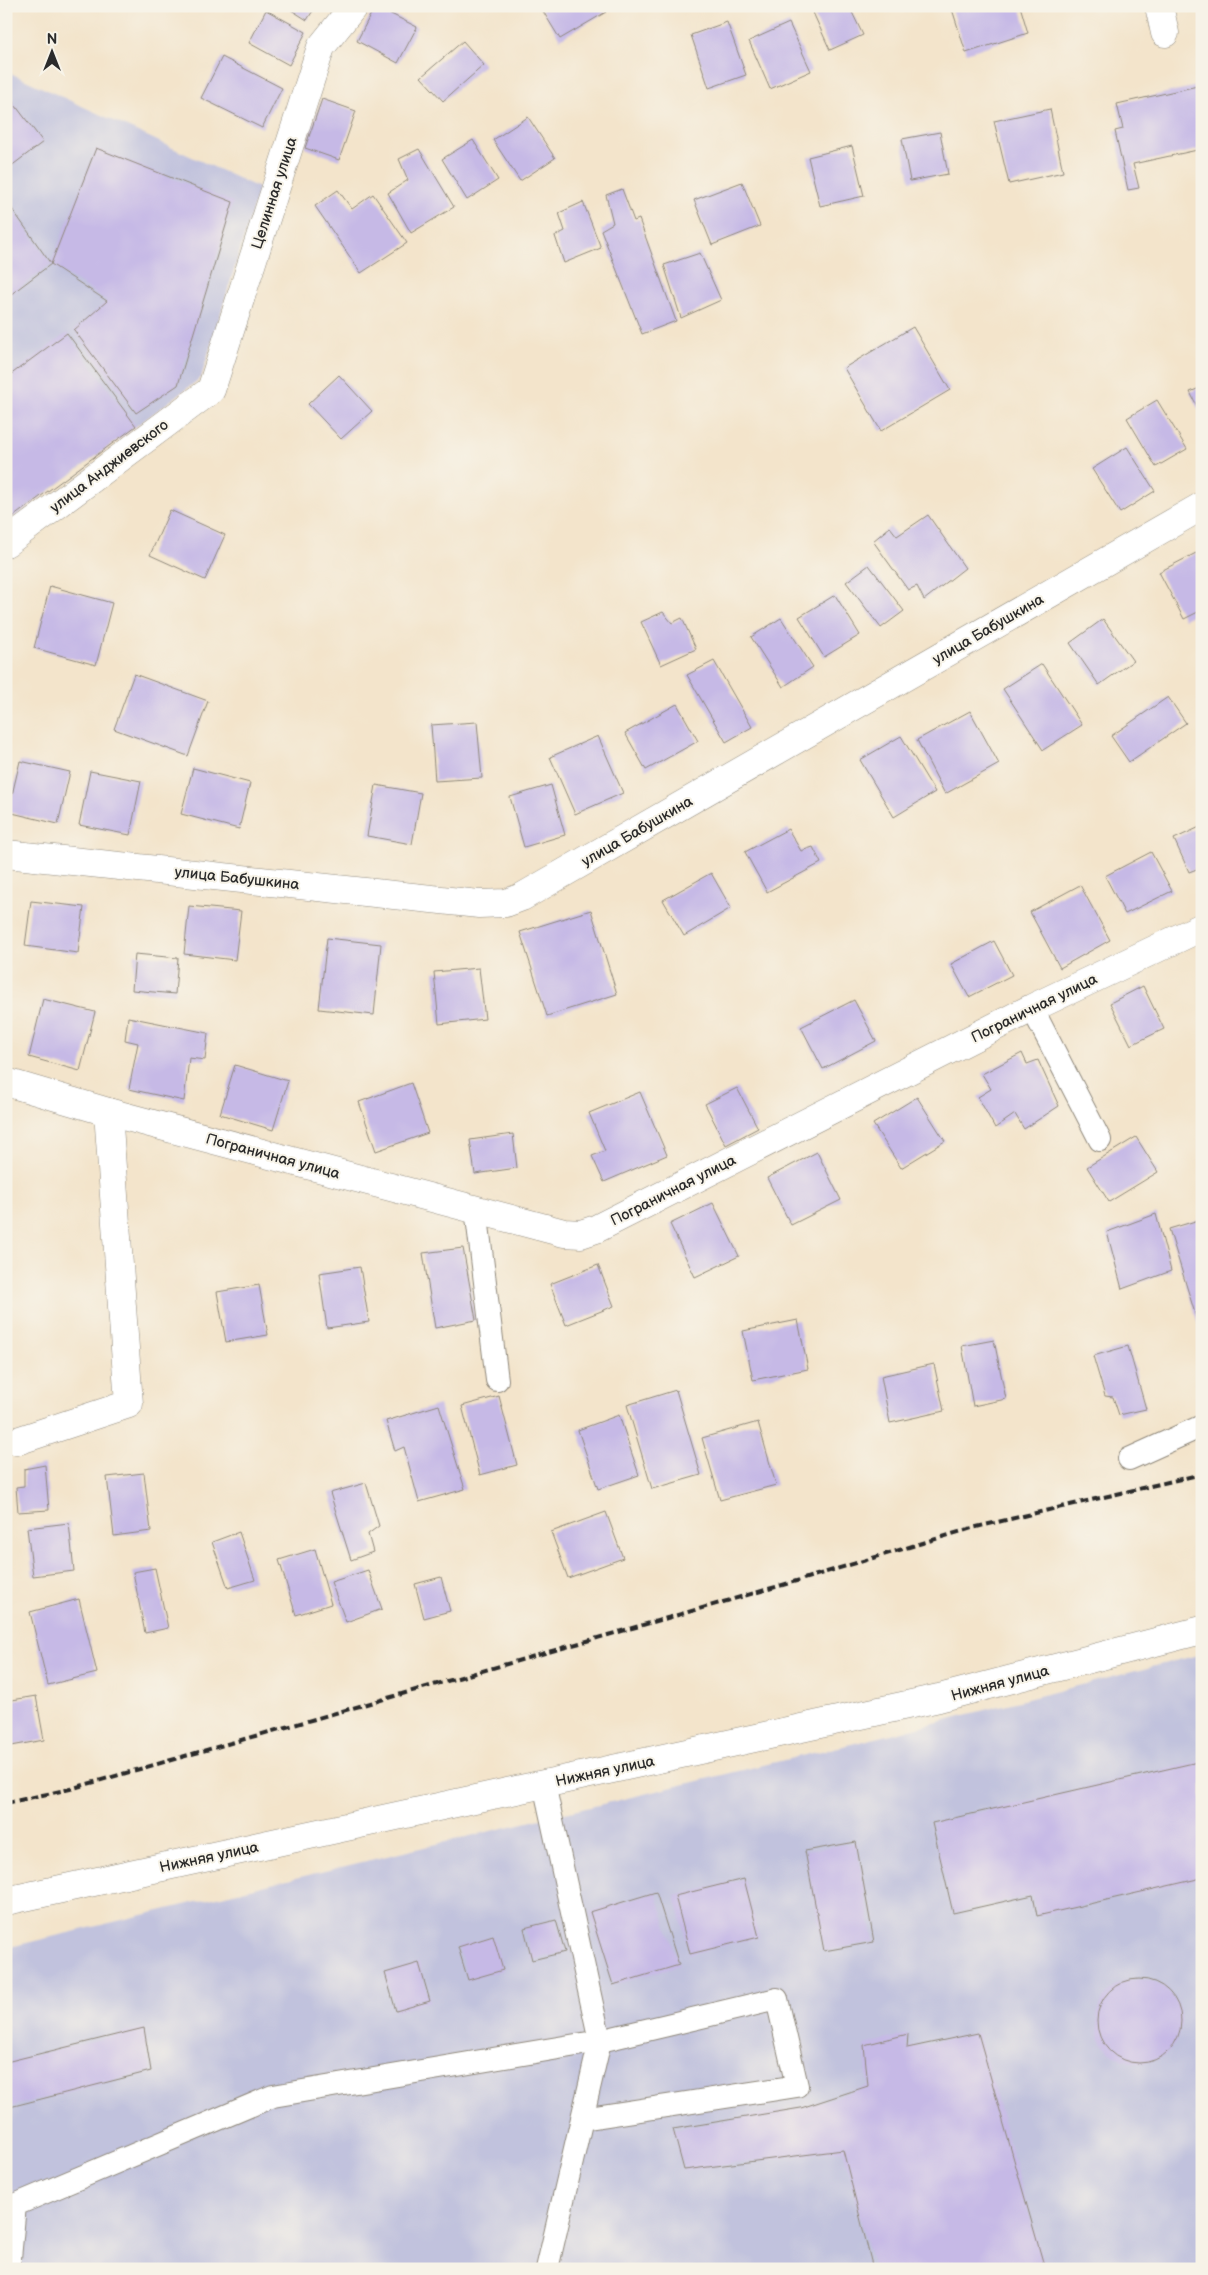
<svg xmlns="http://www.w3.org/2000/svg" width="1208" height="2275" viewBox="0 0 1208 2275" font-family="'Balsamiq Sans',sans-serif">
<style>
.industrial{fill:#c1c2dd}
.building{fill:#c6b9e6}
.lines{fill:none;stroke-linecap:round;stroke-linejoin:round}
.lane-casing{stroke:#8f887b;stroke-width:24}
.street-casing{stroke:#8f887b;stroke-width:29}
.lane{stroke:#fff;stroke-width:22}
.street{stroke:#fff;stroke-width:28}
.rail{stroke:#2b2b2b;stroke-width:4;stroke-dasharray:8 4;stroke-linecap:butt}
.labels{text-anchor:middle;stroke-width:4;stroke-linejoin:round;paint-order:stroke}
.street-label{font-size:15px;fill:#2b2b2b;stroke:#f7f3e8}
</style>
<rect width="100%" height="100%" fill="#f7f3e8"/>
<filter id="ink" filterUnits="userSpaceOnUse"><feTurbulence type="fractalNoise" baseFrequency=".02" numOctaves="2"/><feDisplacementMap in="SourceGraphic" scale="10" xChannelSelector="R" yChannelSelector="G"/><feConvolveMatrix kernelMatrix="1 2 1 2 8 2 1 2 1" color-interpolation-filters="sRGB"/></filter>
<filter id="wash" filterUnits="userSpaceOnUse"><feTurbulence type="fractalNoise" baseFrequency=".0096" numOctaves="4" result="noise"/><feDisplacementMap in="SourceGraphic" scale="20" xChannelSelector="R" yChannelSelector="G"/><feGaussianBlur stdDeviation="1.12" result="paint"/><feColorMatrix in="noise" values="0 0 0 0 0 0 0 0 0 0 0 0 0 0 0 0 0 1.4 0 .05"/><feComposite in="paint" operator="in"/></filter>
<g filter="url(#wash)">
<rect width="100%" height="100%" fill="#f3e4cb"/>
<g class="industrial">
<polygon points="6,71 259,188 201,378 6,523"/>
<polygon points="1202,1654 1202,2269 6,2269 6,1948 880,1737"/>
</g>
<g id="blocks">
<g class="building">
<polygon points="285,6 316,6 307,20"/>
<polygon points="375,6 417,27 398,63 357,41"/>
<polygon points="543,6 602,6 606,12 560,39 541,8"/>
<polygon points="810,6 849,6 863,35 830,50"/>
<polygon points="951,6 1020,6 1028,33 966,53"/>
<polygon points="266,10 306,32 289,65 249,43"/>
<polygon points="727,22 746,75 709,88 691,35"/>
<polygon points="789,23 811,71 770,89 749,41"/>
<polygon points="463,41 484,65 443,101 421,77"/>
<polygon points="222,57 282,88 262,128 201,98"/>
<polygon points="1202,85 1202,149 1133,164 1139,188 1128,190 1115,131 1123,129 1117,104"/>
<polygon points="6,93 43,142 6,170"/>
<polygon points="322,99 356,111 339,160 305,148"/>
<polygon points="1050,109 1063,172 1009,184 994,121"/>
<polygon points="528,117 555,158 520,181 493,140"/>
<polygon points="940,132 948,174 910,181 902,139"/>
<polygon points="473,140 498,180 467,200 442,159"/>
<polygon points="852,146 864,196 820,206 808,157"/>
<polygon points="96,148 233,202 178,385 136,413 74,330 107,301 51,264"/>
<polygon points="419,149 454,207 411,233 388,193 408,180 399,159"/>
<polygon points="742,182 760,226 712,245 694,200"/>
<polygon points="622,189 634,221 639,219 676,321 642,334 601,230 613,223 606,195"/>
<polygon points="338,190 352,209 373,194 407,243 361,273 315,206"/>
<polygon points="583,202 601,248 564,263 555,236 565,231 559,213"/>
<polygon points="10,206 51,264 6,298 6,209"/>
<polygon points="700,253 721,300 681,318 664,265"/>
<polygon points="913,327 950,390 881,431 844,368"/>
<polygon points="67,333 136,426 6,522 6,378"/>
<polygon points="339,375 372,411 341,439 308,404"/>
<polygon points="1202,387 1202,416 1190,392"/>
<polygon points="1157,400 1187,449 1156,467 1127,418"/>
<polygon points="1127,447 1155,491 1120,513 1092,469"/>
<polygon points="170,510 225,535 205,580 150,555"/>
<polygon points="928,515 965,568 924,600 917,586 908,590 873,541 890,527 897,536"/>
<polygon points="1196,553 1202,563 1202,610 1184,619 1159,572"/>
<polygon points="869,565 904,611 881,628 846,582"/>
<polygon points="50,586 112,603 96,665 34,648"/>
<polygon points="835,595 860,635 824,657 799,617"/>
<polygon points="663,612 672,623 682,618 696,649 661,665 641,622"/>
<polygon points="781,618 813,667 783,687 751,637"/>
<polygon points="1103,619 1133,661 1099,685 1070,643"/>
<polygon points="714,661 752,727 726,742 687,675"/>
<polygon points="1042,664 1082,725 1043,750 1003,689"/>
<polygon points="134,674 208,701 188,756 114,729"/>
<polygon points="1168,697 1186,723 1129,762 1111,736"/>
<polygon points="677,704 698,741 646,770 625,733"/>
<polygon points="970,711 999,764 945,794 917,740"/>
<polygon points="477,722 482,778 435,781 431,725"/>
<polygon points="598,736 623,793 575,814 550,757"/>
<polygon points="901,736 935,792 894,817 860,760"/>
<polygon points="20,761 70,772 58,824 8,812"/>
<polygon points="193,768 250,783 239,829 181,814"/>
<polygon points="90,771 141,781 130,835 79,825"/>
<polygon points="376,785 421,793 412,844 367,836"/>
<polygon points="551,785 565,835 524,847 510,797"/>
<polygon points="1202,826 1202,867 1189,872 1174,839"/>
<polygon points="788,829 801,851 813,847 821,863 767,892 745,852"/>
<polygon points="1151,852 1172,891 1125,914 1105,876"/>
<polygon points="711,873 731,908 684,936 663,900"/>
<polygon points="1080,885 1110,940 1060,968 1030,912"/>
<polygon points="31,901 84,907 78,953 25,946"/>
<polygon points="189,906 241,911 235,960 184,954"/>
<polygon points="591,910 617,994 547,1016 520,932"/>
<polygon points="327,938 381,944 374,1015 319,1009"/>
<polygon points="994,941 1012,975 969,997 951,964"/>
<polygon points="135,954 178,958 175,994 132,990"/>
<polygon points="479,968 485,1019 439,1024 434,972"/>
<polygon points="1143,986 1164,1029 1131,1045 1110,1003"/>
<polygon points="43,999 95,1012 80,1071 29,1057"/>
<polygon points="854,1000 876,1041 823,1069 801,1027"/>
<polygon points="128,1017 208,1033 205,1060 189,1058 184,1101 129,1089 138,1043 125,1040"/>
<polygon points="1022,1053 1027,1064 1038,1060 1059,1106 1024,1129 1015,1114 995,1128 978,1097 991,1089 982,1074"/>
<polygon points="235,1065 288,1081 273,1130 220,1114"/>
<polygon points="411,1083 428,1133 376,1151 359,1102"/>
<polygon points="737,1088 758,1128 726,1145 705,1104"/>
<polygon points="640,1092 667,1155 604,1182 592,1156 605,1151 589,1113"/>
<polygon points="917,1097 945,1141 901,1168 873,1124"/>
<polygon points="513,1134 517,1168 475,1174 470,1140"/>
<polygon points="1136,1137 1158,1172 1109,1202 1087,1167"/>
<polygon points="817,1152 841,1200 791,1225 767,1178"/>
<polygon points="713,1203 739,1256 695,1277 670,1224"/>
<polygon points="1156,1214 1171,1271 1122,1289 1107,1232"/>
<polygon points="1202,1219 1202,1333 1201,1333 1169,1229"/>
<polygon points="463,1248 476,1320 435,1328 423,1253"/>
<polygon points="598,1265 614,1306 566,1325 550,1284"/>
<polygon points="360,1267 369,1322 327,1328 319,1273"/>
<polygon points="259,1285 268,1335 226,1342 217,1292"/>
<polygon points="798,1320 808,1369 753,1380 743,1331"/>
<polygon points="994,1340 1006,1399 973,1406 962,1346"/>
<polygon points="1128,1346 1146,1409 1119,1415 1113,1397 1105,1396 1093,1356"/>
<polygon points="934,1364 944,1411 890,1423 881,1376"/>
<polygon points="676,1390 701,1475 652,1489 627,1405"/>
<polygon points="499,1396 517,1465 480,1475 462,1406"/>
<polygon points="439,1405 465,1489 419,1502 404,1447 395,1451 386,1421"/>
<polygon points="619,1415 639,1475 598,1489 578,1430"/>
<polygon points="758,1422 776,1485 720,1500 702,1438"/>
<polygon points="45,1465 49,1510 18,1512 16,1487 24,1486 24,1469"/>
<polygon points="144,1473 151,1531 114,1536 107,1477"/>
<polygon points="366,1483 379,1526 368,1534 373,1552 351,1560 330,1493"/>
<polygon points="606,1512 623,1558 568,1578 551,1532"/>
<polygon points="69,1523 74,1571 33,1576 27,1528"/>
<polygon points="239,1532 255,1580 228,1588 212,1542"/>
<polygon points="315,1549 331,1604 296,1615 279,1560"/>
<polygon points="155,1568 168,1628 145,1633 133,1572"/>
<polygon points="368,1570 382,1609 346,1622 331,1582"/>
<polygon points="441,1577 450,1611 424,1618 415,1584"/>
<polygon points="79,1599 97,1673 48,1685 30,1612"/>
<polygon points="36,1696 44,1740 6,1747 6,1701"/>
<polygon points="1202,1761 1202,1878 1037,1916 1033,1895 953,1913 932,1823"/>
<polygon points="856,1842 874,1942 824,1951 805,1851"/>
<polygon points="744,1879 759,1937 690,1954 675,1896"/>
<polygon points="656,1892 679,1965 613,1985 590,1912"/>
<polygon points="556,1920 565,1952 532,1960 524,1928"/>
<polygon points="493,1936 503,1970 468,1980 458,1947"/>
<polygon points="419,1963 430,2001 396,2011 385,1973"/>
<circle cx="1139" cy="2021" r="42"/>
<polygon points="144,2028 151,2071 6,2108 6,2062"/>
<polygon points="978,2033 1045,2269 873,2269 843,2150 684,2170 673,2129 801,2108 868,2086 864,2045 908,2034 907,2048"/>
<polygon points="6,2124 10,2141 6,2142"/>
</g>
</g>
</g>
<g filter="url(#ink)">
<use href="#blocks" fill-opacity="0" stroke="#8f887b" stroke-width="1"/>
<g class="lines">
<g class="lane-casing">
<g id="lane">
<polyline points="1032,1008 1100,1140"/>
<polyline points="476,1209 497,1380"/>
<polyline points="1129,1459 1202,1426"/>
<polyline points="544,1784 600,2041 547,2269"/>
<polyline points="9,2269 15,2205 273,2096 600,2041 777,1999 797,2086 582,2119"/>
</g>
</g>
<g class="street-casing">
<g id="street">
<polyline points="1159,6 1165,33"/>
<polyline points="6,543 211,390 321,47 354,6"/>
<polyline points="6,854 479,904 506,903 522,897 1202,506"/>
<polyline points="6,1082 108,1112 564,1233 581,1234 596,1229 1032,1008 1202,927"/>
<polyline points="17,1441 129,1404 108,1112"/>
<polyline points="6,1901 939,1698 1202,1630"/>
</g>
</g>
<use href="#lane" class="lane"/>
<use href="#street" class="street"/>
<polyline class="rail" points="6,1803 70,1789 800,1580 972,1528 1202,1474"/>
</g>
</g>
<g class="labels">
<g class="street-label">
<text transform="translate(274 193) rotate(-72)" y="5">Целинная улица</text>
<text transform="translate(109 466) rotate(-37)" y="5">улица Анджиевского</text>
<text transform="translate(988 629) rotate(-30)" y="5">улица Бабушкина</text>
<text transform="translate(637 831) rotate(-30)" y="5">улица Бабушкина</text>
<text transform="translate(237 878) rotate(6)" y="5">улица Бабушкина</text>
<text transform="translate(1034 1008) rotate(-26)" y="5">Пограничная улица</text>
<text transform="translate(273 1156) rotate(15)" y="5">Пограничная улица</text>
<text transform="translate(673 1190) rotate(-27)" y="5">Пограничная улица</text>
<text transform="translate(1000 1683) rotate(-15)" y="5">Нижняя улица</text>
<text transform="translate(605 1771) rotate(-12)" y="5">Нижняя улица</text>
<text transform="translate(209 1857) rotate(-12)" y="5">Нижняя улица</text>
</g>
</g>
<rect width="1208" height="2275" fill="none" stroke="#f7f3e8" stroke-width="25"/>
<g transform="translate(52 52)" stroke="#f7f3e8" stroke-width="4" paint-order="stroke">
<path d="M0-4L9 19L0 12L-9 19Z" fill="#2b2b2b"/>
<text y="-8" font-size="14" font-weight="bold" text-anchor="middle" fill="#2b2b2b">N</text>
</g>
</svg>
